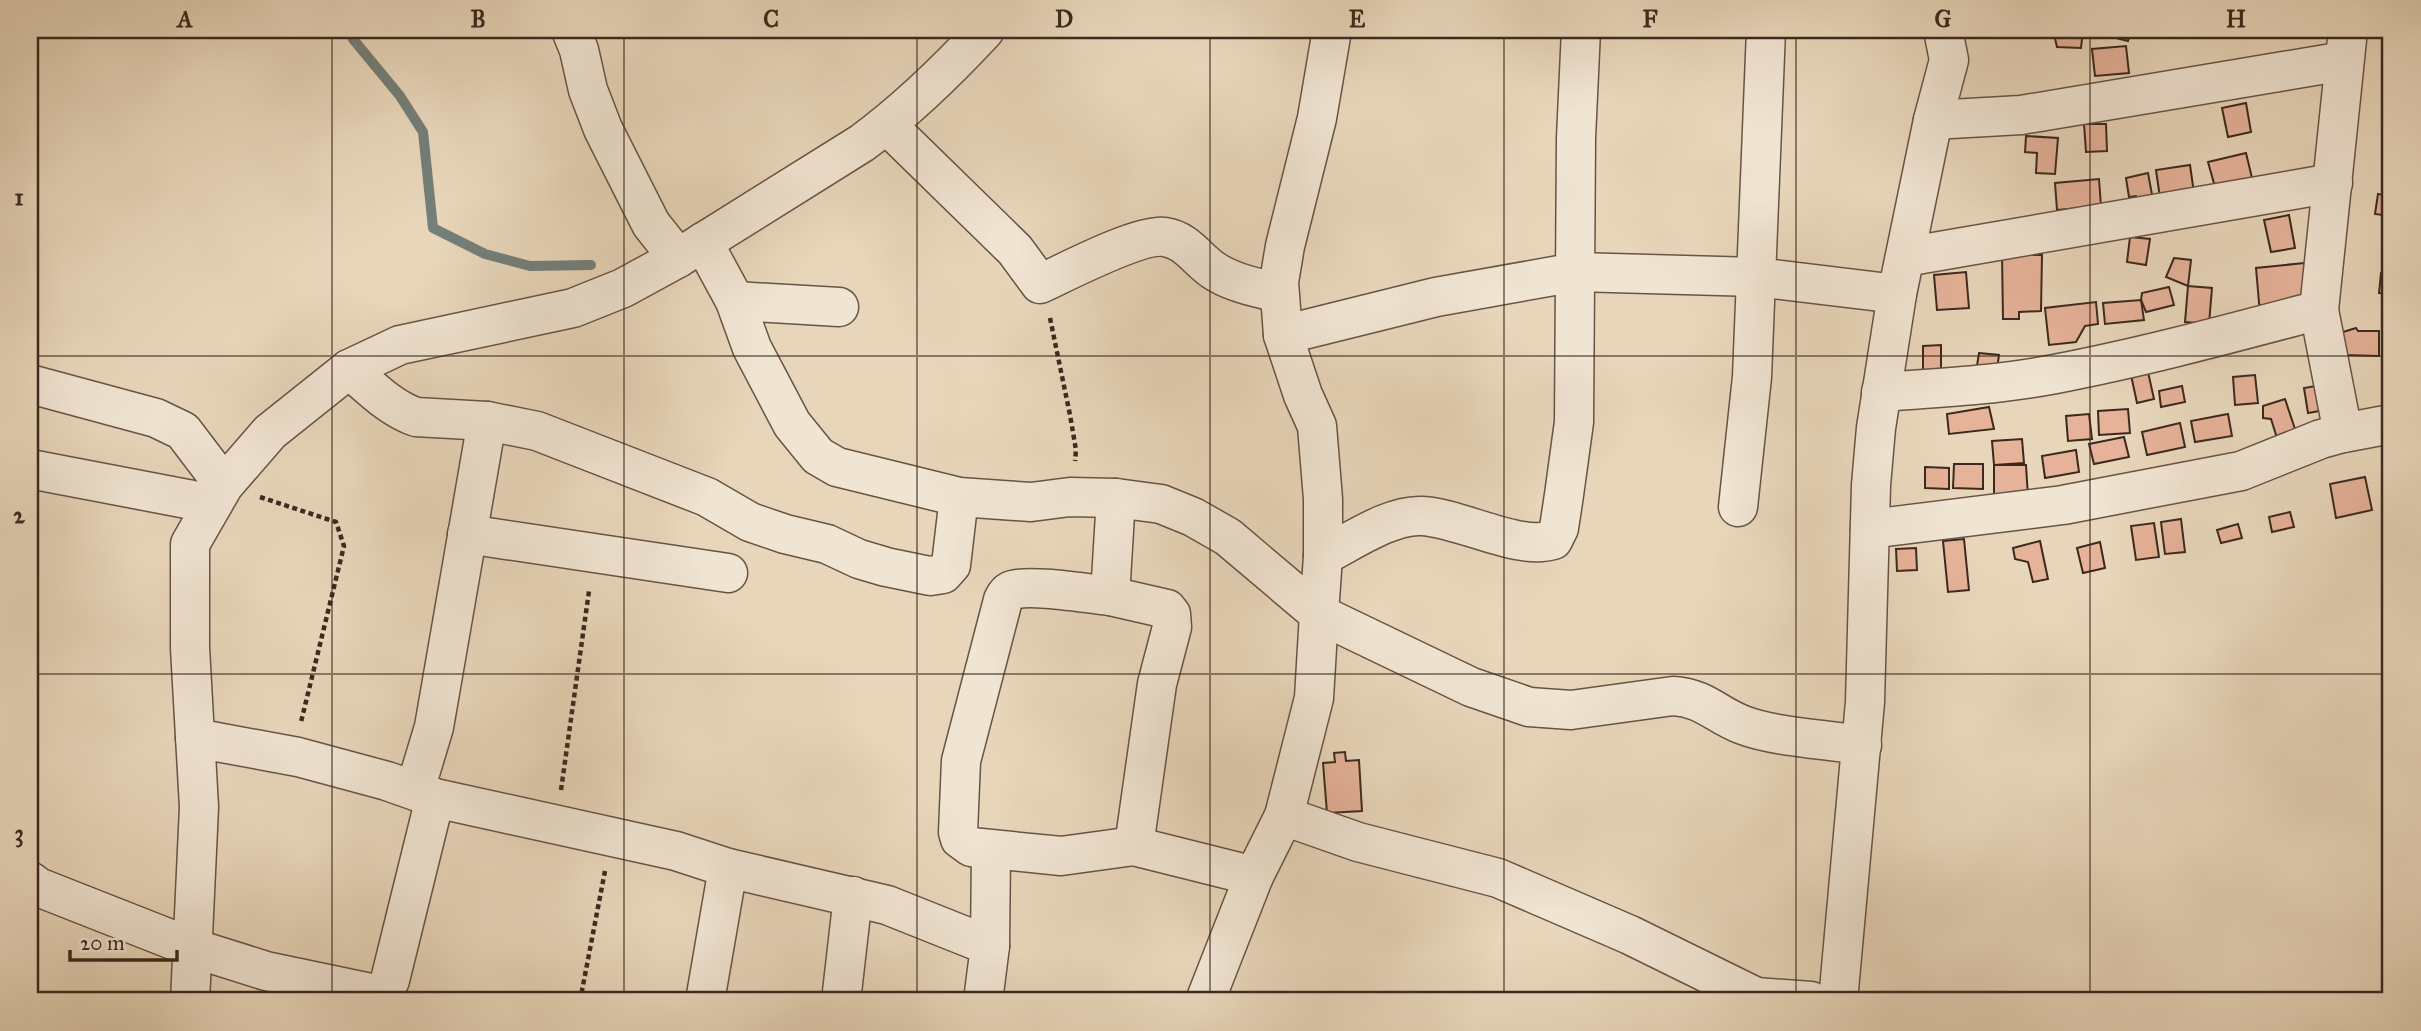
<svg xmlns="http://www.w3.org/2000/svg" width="2421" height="1031" viewBox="0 0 2421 1031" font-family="'IM FELL Great Primer',serif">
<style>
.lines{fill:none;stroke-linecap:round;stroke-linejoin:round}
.stream{stroke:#737f79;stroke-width:10}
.building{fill:#e6b299;stroke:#3c291e;stroke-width:2}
.minor-casing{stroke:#675445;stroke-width:41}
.path{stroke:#3c291e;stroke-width:4.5;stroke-dasharray:5 3.5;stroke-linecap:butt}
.minor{stroke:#f0e4d2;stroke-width:38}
.grid{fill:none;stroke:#3c291e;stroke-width:2;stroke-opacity:0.55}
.neatline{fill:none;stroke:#3c291e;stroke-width:2.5}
.grid-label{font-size:23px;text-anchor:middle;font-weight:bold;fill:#3c291e}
</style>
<rect width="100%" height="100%" fill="#e8d6ba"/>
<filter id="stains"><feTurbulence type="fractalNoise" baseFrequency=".00286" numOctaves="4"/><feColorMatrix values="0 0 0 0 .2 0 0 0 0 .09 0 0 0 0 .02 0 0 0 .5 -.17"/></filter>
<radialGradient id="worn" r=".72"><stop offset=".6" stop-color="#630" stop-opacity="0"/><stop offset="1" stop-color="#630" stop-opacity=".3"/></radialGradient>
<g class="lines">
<polyline class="stream" points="348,30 353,39 400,96 423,132 433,228 485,254 530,266 591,265"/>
</g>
<g class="building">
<polygon points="2059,30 2083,30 2081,48 2057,47 2054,34 2059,33"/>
<polygon points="2110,30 2131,30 2128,41 2108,36"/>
<polygon points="2126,46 2129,73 2095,76 2092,49"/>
<polygon points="2246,103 2251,132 2228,137 2222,108"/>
<polygon points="2084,124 2106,124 2107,151 2086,152"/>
<polygon points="2026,136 2058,138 2055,174 2036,173 2037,153 2025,152"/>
<polygon points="2246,153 2252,178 2215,187 2208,162"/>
<polygon points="2190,165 2194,193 2160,198 2156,170"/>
<polygon points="2148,173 2155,211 2140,214 2136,196 2129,197 2126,178"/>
<polygon points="2099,179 2101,206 2057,210 2055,183"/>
<polygon points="2378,194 2391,196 2391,216 2375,214"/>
<polygon points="2289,215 2295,248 2271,252 2264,220"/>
<polygon points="2130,237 2150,239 2146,265 2127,262"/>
<polygon points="2002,255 2042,255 2041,311 2019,312 2019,319 2003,319"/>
<polygon points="2174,258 2191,260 2188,286 2166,277"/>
<polygon points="2304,263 2309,309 2260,314 2256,268"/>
<polygon points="1966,272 1969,308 1937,310 1934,275"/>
<polygon points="2381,273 2391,274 2391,294 2379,293"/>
<polygon points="2188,286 2212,288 2209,324 2185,322"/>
<polygon points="2169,287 2174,305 2146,312 2141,300 2142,293"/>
<polygon points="2141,300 2144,320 2105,324 2103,303"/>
<polygon points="2096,302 2098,324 2085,326 2076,342 2049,345 2045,308"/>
<polygon points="2356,328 2358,331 2379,331 2379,356 2343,355 2343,332"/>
<polygon points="1941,345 1941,383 1923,383 1923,346"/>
<polygon points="1979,353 1999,355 1995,383 1976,372"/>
<polygon points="2148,372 2154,399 2137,403 2131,375"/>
<polygon points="2255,375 2258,403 2235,405 2233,377"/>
<polygon points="2334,383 2331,409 2308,413 2304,388"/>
<polygon points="2182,386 2185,402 2161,407 2159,391"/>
<polygon points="2285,399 2296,432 2277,438 2271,419 2263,418 2263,406"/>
<polygon points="1989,407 1994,429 1949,434 1947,414"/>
<polygon points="2128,409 2130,433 2099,435 2098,411"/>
<polygon points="2089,414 2092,439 2068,441 2066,416"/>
<polygon points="2228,414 2232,436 2195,442 2191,421"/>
<polygon points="2180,423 2185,447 2147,455 2142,432"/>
<polygon points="2124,437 2129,457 2094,464 2089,444"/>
<polygon points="2022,439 2024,463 1994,465 1992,441"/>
<polygon points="2076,450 2079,472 2045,478 2042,456"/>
<polygon points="1954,464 1983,464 1983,489 1953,488"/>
<polygon points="1994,465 2026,465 2028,497 1994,499"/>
<polygon points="1925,467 1949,468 1949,489 1925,488"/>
<polygon points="2365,477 2372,510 2336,518 2330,484"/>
<polygon points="2290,512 2294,527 2272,532 2269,517"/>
<polygon points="2181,519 2185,552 2165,554 2161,522"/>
<polygon points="2154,523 2159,557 2136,560 2131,526"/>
<polygon points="2238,524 2242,538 2221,543 2217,530"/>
<polygon points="30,531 38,532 35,556 30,555"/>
<polygon points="1964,539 1969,590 1948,592 1943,541"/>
<polygon points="2040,541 2048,579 2033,582 2028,562 2015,559 2013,548"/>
<polygon points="2100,542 2105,568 2083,573 2077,548"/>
<polygon points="1916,548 1917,570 1897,571 1896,549"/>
<polygon points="1345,752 1346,761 1359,760 1362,811 1327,813 1323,763 1335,762 1334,753"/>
</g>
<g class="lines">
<g class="minor-casing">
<g id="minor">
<polyline points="571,30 579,50 588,90 603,129 651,224 678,258"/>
<path d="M1332 30 1317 118 1285 246 1279 282 1283 335 1303 395 1317 426 1323 499V556L1319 614 1471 687 1529 707 1571 710 1673 696C1705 698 1716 715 1743 725 1774 737 1828 740 1862 745"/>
<polyline points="1933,120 2021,115 2344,61"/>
<path d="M887 125 1015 250 1040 284C1066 272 1140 233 1165 237 1186 240 1197 259 1213 270 1232 283 1256 287 1278 293"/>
<polyline points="703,242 735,301 752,348 792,424 818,456 837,467 959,497 1031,502 1070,497 1116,498 1161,504 1193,517 1228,537 1319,614 1314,698 1284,816 1254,876 1205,1001"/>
<polyline points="1905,257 2333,183"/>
<polyline points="735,301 839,307"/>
<polyline points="2319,310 2343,433"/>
<polyline points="1283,335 1436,297 1576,272 1756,277 1897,294"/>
<path d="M349 369C370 387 390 408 416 417L487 421 537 431 707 497 750 522 785 534 827 544 859 559 886 567 930 576 943 574 951 565 959 497"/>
<polyline points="30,384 156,418 183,431 224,485"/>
<path d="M1881 392C1939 388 1998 385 2055 374 2144 357 2232 333 2319 310L2348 30"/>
<polyline points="30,469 213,504"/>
<polyline points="1116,498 1110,596 1167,609 1171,614 1172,627 1157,684 1134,846 1254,876"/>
<polyline points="1738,507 1752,377 1766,30"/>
<polyline points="1870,529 2063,505 2241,471 2321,439 2343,433 2391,424"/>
<polyline points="467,534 728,573"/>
<path d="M1323 556C1351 542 1391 514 1422 516 1461 518 1518 551 1553 540L1559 528 1564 495 1574 422 1576 138 1581 30"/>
<path d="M1110 596C1091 594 1023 583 1010 591 1006 593 1005 596 1003 600L961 761 958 832 960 839 971 847 1061 856 1134 846"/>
<polyline points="195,738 298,757 387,781 435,798 676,851 728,868 887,905 990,946 983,1001"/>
<polyline points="415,790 434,727 487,421"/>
<polyline points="1284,816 1358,842 1498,878 1630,935 1756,997"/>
<polyline points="30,881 38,887 193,948 266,971 376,994 385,992 390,980 435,798"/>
<polyline points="990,946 991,850"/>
<path d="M190 1001 199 807 190 648V544L224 485 270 432 349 369 400 345 573 308 623 288 678 258 862 143C907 110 947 71 985 30"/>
<polyline points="705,1001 728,868"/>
<polyline points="841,1001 853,896"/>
<polyline points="1729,1001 1756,997 1811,1001"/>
<polyline points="1838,1001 1865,702 1871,485 1876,428 1897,294 1933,120 1949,60 1943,30"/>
</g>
</g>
<g class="path">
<polyline points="1050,318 1070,415 1076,450 1075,461"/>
<polyline points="260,497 336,522 344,546 301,722"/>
<polyline points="561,790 589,591"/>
<polyline points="580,1001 605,871"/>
</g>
<use href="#minor" class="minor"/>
</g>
<path class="grid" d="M332 30V1001M624 30V1001M917 30V1001M1210 30V1001M1504 30V1001M1796 30V1001M2090 30V1001M30 356H2391M30 674H2391"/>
<rect width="2421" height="1031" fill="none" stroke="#e8d6ba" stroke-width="77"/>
<path d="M70 950v10h107v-10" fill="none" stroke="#3c291e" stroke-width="3.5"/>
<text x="80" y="950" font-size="21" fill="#3c291e" stroke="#f0e4d2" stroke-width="5" paint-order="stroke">20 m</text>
<rect x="38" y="38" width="2344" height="954" class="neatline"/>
<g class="grid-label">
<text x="185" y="27">A</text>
<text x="478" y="27">B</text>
<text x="771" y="27">C</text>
<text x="1064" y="27">D</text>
<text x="1357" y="27">E</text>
<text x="1650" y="27">F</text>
<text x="1943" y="27">G</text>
<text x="2236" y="27">H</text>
<text x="19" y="205">1</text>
<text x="19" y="523">2</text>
<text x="19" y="841">3</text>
</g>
<rect width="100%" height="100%" filter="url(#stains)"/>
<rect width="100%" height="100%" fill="url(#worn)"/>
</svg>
